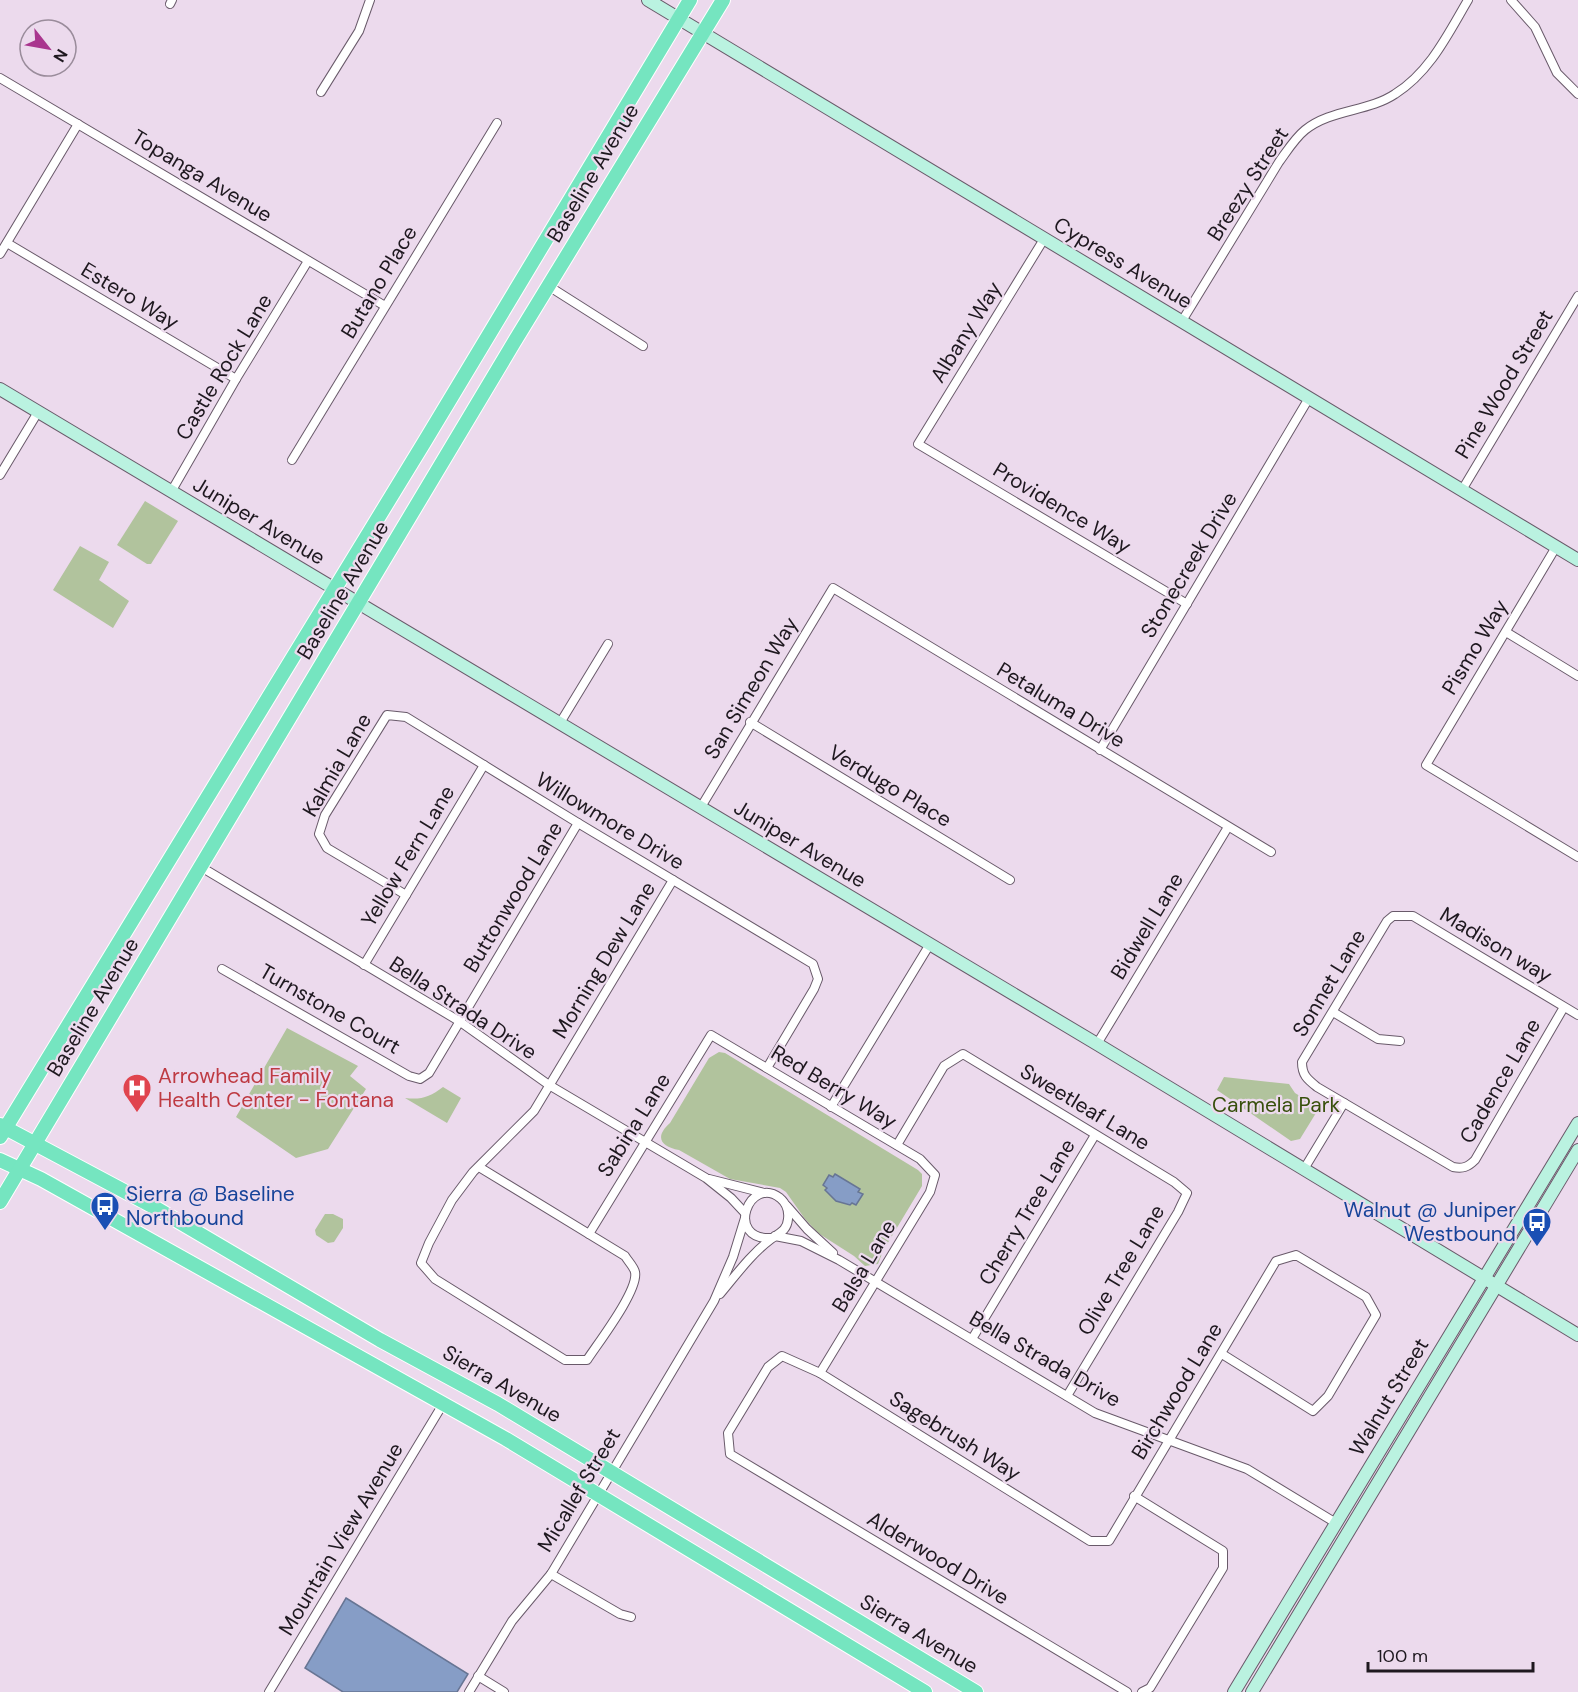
<svg xmlns="http://www.w3.org/2000/svg" width="1578" height="1692" viewBox="0 0 1578 1692" font-family="'DM Sans',sans-serif">
<style>
.green{fill:#b1c39d}
.water{fill:#869dc6;stroke:#677594;stroke-width:1.5}
.lines{fill:none;stroke-linecap:round;stroke-linejoin:round}
.street-casing{stroke:#695a6a;stroke-width:10}
.secondary-casing{stroke:#695a6a;stroke-width:14}
.primary-casing{stroke:#fff;stroke-width:16}
.street{stroke:#fff;stroke-width:8}
.secondary{stroke:#baf2e0;stroke-width:12}
.primary{stroke:#75e5c0;stroke-width:14}
.labels{text-anchor:middle;stroke-width:4.5;stroke-linejoin:round;paint-order:stroke}
.street-label{font-size:21px;fill:#1e181f;stroke:#ecdaed}
.health-label{font-size:21px;fill:#be3a42;stroke:#ecdaed;text-anchor:start}
.park-label{font-size:21px;fill:#374f0b;stroke:#ecdaed}
.transit-label{font-size:21px;fill:#164399;stroke:#ecdaed;text-anchor:start}
</style>
<rect width="100%" height="100%" fill="#ecdaed"/>
<g class="green">
<polygon points="145,501 178,521 151,564 147,564 117,545"/>
<polygon points="80,546 109,562 99,580 129,601 113,628 53,590"/>
<polygon points="287,1028 358,1066 350,1076 366,1089 328,1149 296,1158 236,1117"/>
<path d="M719 1052 725 1053 918 1170 922 1174V1186L883 1251 878 1264 865 1266 854 1256 818 1233 805 1219 786 1192 780 1188 730 1179 679 1150C661 1147 654 1137 670 1123L709 1058Z"/>
<polygon points="1224,1077 1289,1084 1295,1093 1313,1104 1316,1113 1300,1139 1291,1141 1217,1090"/>
<path d="M443 1087 461 1098 447 1123 405 1098C421 1100 430 1097 443 1087Z"/>
<polygon points="325,1214 333,1214 343,1219 343,1228 334,1242 328,1243 316,1235 315,1230"/>
</g>
<g class="water">
<polygon points="835,1174 860,1189 858,1192 863,1194 856,1205 852,1203 850,1205 836,1201 825,1190 827,1188 823,1185 829,1175 833,1177"/>
<polygon points="346,1598 468,1674 457,1692 343,1692 305,1668"/>
</g>
<g class="lines">
<g class="street-casing">
<g id="street">
<polyline points="1511,0 1535,27 1557,73 1578,94"/>
<polyline points="170,4 172,0"/>
<polyline points="0,78 385,306"/>
<polyline points="321,92 359,31 370,0"/>
<polyline points="1044,239 918,444 1187,604"/>
<polyline points="7,243 236,379"/>
<polyline points="0,254 78,124"/>
<polyline points="550,287 643,346"/>
<path d="M1182 321 1279 162C1287 151 1295 138 1305 130 1331 109 1368 112 1395 94 1430 72 1448 34 1468 0"/>
<polyline points="292,460 497,123"/>
<polyline points="0,475 38,412"/>
<polyline points="1462,490 1578,296"/>
<polyline points="171,492 236,379 308,261"/>
<polyline points="1556,547 1426,765 1578,857"/>
<polyline points="1506,632 1578,676"/>
<polyline points="750,722 1010,880"/>
<polyline points="560,723 608,644"/>
<polyline points="1100,750 1309,398"/>
<polyline points="701,807 833,588 1271,852"/>
<polyline points="201,867 459,1021 549,1085 706,1178 731,1198 745,1213"/>
<polyline points="406,895 327,848 319,834 325,815 387,715 406,717 578,823 813,964 818,979 814,989 767,1068"/>
<polyline points="364,965 484,765"/>
<polyline points="222,969 409,1076 420,1079 429,1073 578,823"/>
<path d="M1564 1007 1475 1160C1468 1167 1463 1169 1453 1167L1317 1087C1307 1079 1302 1075 1302 1062L1387 921 1393 916H1413L1578 1015"/>
<polyline points="1333,1012 1378,1039 1400,1041"/>
<polyline points="1097,1044 1228,827"/>
<polyline points="831,1107 930,944"/>
<polyline points="897,1145 944,1066 963,1054 1174,1182 1187,1193 1178,1212 1067,1396"/>
<path d="M479 1167 625 1256C628 1261 634 1267 635 1272 639 1290 598 1343 587 1360H565L435 1279 421 1263 429 1243 452 1200 473 1172 534 1111 673 880"/>
<polyline points="1304,1169 1344,1103"/>
<polyline points="709,1179 764,1193"/>
<polyline points="787,1206 807,1229 833,1253"/>
<polyline points="589,1234 711,1035 920,1159 935,1175 930,1192 820,1373"/>
<polyline points="775,1236 801,1241 839,1260 1095,1413 1247,1469 1336,1523"/>
<path d="M720 1294C736 1275 751 1254 771 1239 779 1233 787 1231 788 1219 789 1211 786 1203 780 1198 749 1174 724 1241 772 1238"/>
<polyline points="972,1339 1095,1135"/>
<polyline points="1134,1496 1223,1551 1223,1568 1150,1688 1142,1692"/>
<polyline points="551,1574 620,1614 631,1617"/>
<polyline points="478,1676 504,1692"/>
<polyline points="269,1692 443,1404"/>
<polyline points="469,1692 512,1621 551,1574 714,1301 733,1257 745,1218"/>
<polyline points="1127,1692 730,1454 728,1433 768,1367 782,1356 820,1373 1090,1541 1109,1541 1276,1261 1296,1255 1366,1297 1376,1315 1328,1396 1313,1411 1222,1354"/>
</g>
</g>
<g class="secondary-casing">
<g id="secondary">
<polyline points="648,0 1578,560"/>
<polyline points="0,389 1097,1044 1578,1335"/>
<polyline points="1234,1692 1578,1123"/>
<polyline points="1252,1692 1578,1150"/>
</g>
</g>
<g class="primary-casing">
<g id="primary">
<polyline points="0,1125 154,1207 380,1340 498,1404 976,1692"/>
<polyline points="0,1137 425,441 690,0"/>
<polyline points="0,1160 41,1179 506,1439 925,1692"/>
<polyline points="0,1202 513,344 723,0"/>
</g>
</g>
<use href="#street" class="street"/>
<use href="#secondary" class="secondary"/>
<use href="#primary" class="primary"/>
</g>
<defs>
<g id="hospital-pin" transform="scale(1.5)"><path d="M0 17L-7.5 6A9.5 9.5 0 1 1 7.5 6Z" fill="#e0444e" stroke="#ecdaed"/><path d="M-5-5h3v3.5h4V-5h3V5h-3V1.5h-4V5h-3Z" fill="#fff"/></g>
<g id="bus-pin" transform="scale(1.5)"><path d="M0 17L-7.5 6A9.5 9.5 0 1 1 7.5 6Z" fill="#1a4fb4" stroke="#ecdaed"/><path d="M-5-6H5V4H4V6H2V4H-2V6H-4V4H-5ZM-3.5-4V0h7V-4ZM-3.5 1.2v1.5H-2V1.2ZM2 1.2v1.5H3.5V1.2Z" fill="#fff"/></g>
</defs>
<g fill-rule="evenodd">
<use href="#hospital-pin" x="137" y="1088"/>
<use href="#bus-pin" x="105" y="1206"/>
<use href="#bus-pin" x="1537" y="1222"/>
</g>
<g class="labels">
<g class="street-label">
<text transform="translate(593 173) rotate(-59)" y="7">Baseline Avenue</text>
<text transform="translate(202 176) rotate(31)" y="7">Topanga Avenue</text>
<text transform="translate(1248 184) rotate(-57)" y="7">Breezy Street</text>
<text transform="translate(1123 263) rotate(31)" y="7">Cypress Avenue</text>
<text transform="translate(379 282) rotate(-59)" y="7">Butano Place</text>
<text transform="translate(130 296) rotate(31)" y="7">Estero Way</text>
<text transform="translate(966 332) rotate(-58)" y="7">Albany Way</text>
<text transform="translate(224 367) rotate(-59)" y="7">Castle Rock Lane</text>
<text transform="translate(1504 384) rotate(-59)" y="7">Pine Wood Street</text>
<text transform="translate(1062 508) rotate(31)" y="7">Providence Way</text>
<text transform="translate(259 521) rotate(31)" y="7">Juniper Avenue</text>
<text transform="translate(1189 565) rotate(-59)" y="7">Stonecreek Drive</text>
<text transform="translate(343 590) rotate(-59)" y="7">Baseline Avenue</text>
<text transform="translate(1475 647) rotate(-59)" y="7">Pismo Way</text>
<text transform="translate(751 688) rotate(-59)" y="7">San Simeon Way</text>
<text transform="translate(1061 705) rotate(31)" y="7">Petaluma Drive</text>
<text transform="translate(337 765) rotate(-60)" y="7">Kalmia Lane</text>
<text transform="translate(890 786) rotate(31)" y="7">Verdugo Place</text>
<text transform="translate(610 821) rotate(31)" y="7">Willowmore Drive</text>
<text transform="translate(800 844) rotate(31)" y="7">Juniper Avenue</text>
<text transform="translate(408 856) rotate(-59)" y="7">Yellow Fern Lane</text>
<text transform="translate(513 897) rotate(-59)" y="7">Buttonwood Lane</text>
<text transform="translate(1147 926) rotate(-59)" y="7">Bidwell Lane</text>
<text transform="translate(1496 945) rotate(31)" y="7">Madison way</text>
<text transform="translate(604 960) rotate(-59)" y="7">Morning Dew Lane</text>
<text transform="translate(1329 983) rotate(-59)" y="7">Sonnet Lane</text>
<text transform="translate(93 1007) rotate(-59)" y="7">Baseline Avenue</text>
<text transform="translate(463 1008) rotate(33)" y="7">Bella Strada Drive</text>
<text transform="translate(330 1009) rotate(30)" y="7">Turnstone Court</text>
<text transform="translate(1500 1081) rotate(-60)" y="7">Cadence Lane</text>
<text transform="translate(834 1087) rotate(31)" y="7">Red Berry Way</text>
<text transform="translate(1085 1107) rotate(31)" y="7">Sweetleaf Lane</text>
<text transform="translate(634 1125) rotate(-58)" y="7">Sabina Lane</text>
<text transform="translate(1027 1212) rotate(-59)" y="7">Cherry Tree Lane</text>
<text transform="translate(864 1266) rotate(-59)" y="7">Balsa Lane</text>
<text transform="translate(1121 1270) rotate(-59)" y="7">Olive Tree Lane</text>
<text transform="translate(1045 1359) rotate(30)" y="7">Bella Strada Drive</text>
<text transform="translate(502 1384) rotate(30)" y="7">Sierra Avenue</text>
<text transform="translate(1177 1391) rotate(-59)" y="7">Birchwood Lane</text>
<text transform="translate(1389 1397) rotate(-59)" y="7">Walnut Street</text>
<text transform="translate(955 1436) rotate(32)" y="7">Sagebrush Way</text>
<text transform="translate(579 1490) rotate(-59)" y="7">Micallef Street</text>
<text transform="translate(341 1539) rotate(-59)" y="7">Mountain View Avenue</text>
<text transform="translate(938 1558) rotate(31)" y="7">Alderwood Drive</text>
<text transform="translate(919 1634) rotate(31)" y="7">Sierra Avenue</text>
</g>
<g class="health-label">
<text x="158" y="1083">Arrowhead Family<tspan x="158" dy="24">Health Center - Fontana</tspan></text>
</g>
<g class="park-label">
<text x="1276" y="1112">Carmela Park</text>
</g>
<g class="transit-label">
<text x="126" y="1201">Sierra @ Baseline<tspan x="126" dy="24">Northbound</tspan></text>
<text x="1516" y="1217" text-anchor="end">Walnut @ Juniper<tspan x="1516" dy="24">Westbound</tspan></text>
</g>
</g>
<g transform="translate(48 48) rotate(121)"><circle r="28" fill="#ecdaed" stroke="#9a8c9b" stroke-width="1.5"/>
<path d="M0-4.5L10 22L0 15L-10 22Z" fill="#a9358e"/>
<text y="-9" font-size="16" font-weight="bold" text-anchor="middle" fill="#1e181f">N</text>
</g>
<path d="M1368 1662v9h165v-9" fill="none" stroke="#1e181f" stroke-width="3"/>
<text x="1377" y="1662" font-size="18" fill="#1e181f" stroke="#ecdaed" stroke-width="4.5" paint-order="stroke">100 m</text>
</svg>
